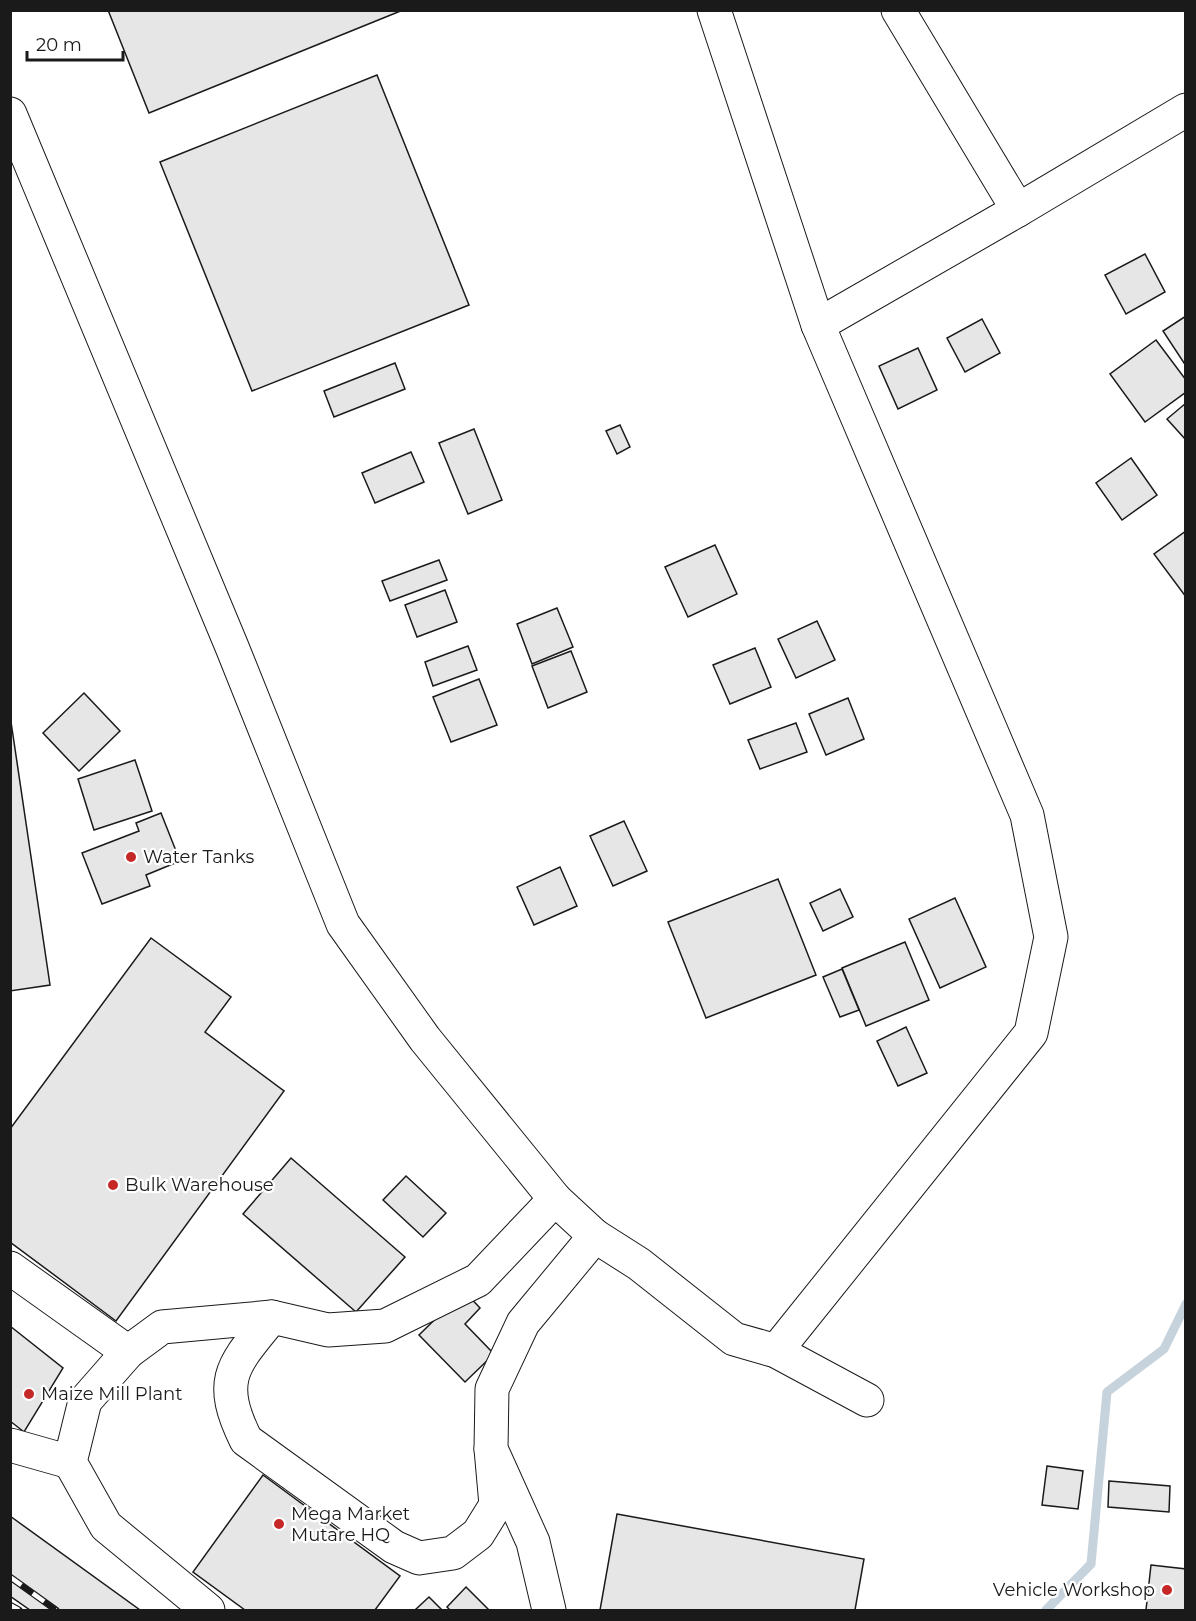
<svg xmlns="http://www.w3.org/2000/svg" width="1196" height="1621" viewBox="0 0 1196 1621" font-family="Montserrat,sans-serif">
<style>
.lines{fill:none;stroke-linecap:round;stroke-linejoin:round}
.stream{stroke:#c6d2dc;stroke-width:9}
.building{fill:#e6e6e6;stroke:#1a1a1a;stroke-width:1.5}
.minor-casing{stroke:#1a1a1a;stroke-width:35}
.minor{stroke:#fff;stroke-width:33}
.rail-casing{stroke:#1a1a1a;stroke-width:7}
.rail{stroke:#fff;stroke-width:4.5;stroke-dasharray:14;stroke-linecap:butt}
.poi-dot{fill:#c62828;stroke:#fff;stroke-width:2}
.labels{text-anchor:middle;stroke-width:4.5;stroke-linejoin:round;paint-order:stroke}
.poi-label{font-size:18px;fill:#1a1a1a;stroke:#fff;text-anchor:start}
</style>
<rect width="100%" height="100%" fill="#fff"/>
<g class="lines">
<polyline class="stream" points="1046,1610 1091,1564 1107,1392 1164,1349 1186,1304"/>
</g>
<g class="building">
<polygon points="108,10 403,10 149,113"/>
<polygon points="377,75 469,305 252,391 160,162"/>
<polygon points="1145,254 1165,292 1126,314 1105,275"/>
<polygon points="1186,316 1186,366 1163,331"/>
<polygon points="982,319 1000,353 965,372 947,338"/>
<polygon points="1156,340 1186,380 1186,392 1145,422 1110,374"/>
<polygon points="918,348 937,390 898,409 879,366"/>
<polygon points="395,363 405,389 334,417 324,391"/>
<polygon points="1186,403 1186,440 1167,419"/>
<polygon points="620,425 630,447 617,454 606,431"/>
<polygon points="474,429 502,500 468,514 439,443"/>
<polygon points="411,452 424,482 375,503 362,473"/>
<polygon points="1131,458 1157,495 1122,520 1096,483"/>
<polygon points="1186,531 1186,597 1154,554"/>
<polygon points="715,545 737,594 688,617 665,567"/>
<polygon points="439,560 447,580 390,601 382,581"/>
<polygon points="445,590 457,622 417,637 405,605"/>
<polygon points="557,608 573,647 532,664 517,624"/>
<polygon points="817,621 835,660 796,678 778,639"/>
<polygon points="468,646 477,670 433,686 425,662"/>
<polygon points="755,648 771,687 730,704 713,665"/>
<polygon points="571,651 587,692 548,708 532,666"/>
<polygon points="479,679 497,725 451,742 433,697"/>
<polygon points="84,693 120,731 79,771 43,733"/>
<polygon points="848,698 864,739 826,755 809,714"/>
<polygon points="10,715 50,985 10,991"/>
<polygon points="796,723 807,752 760,769 748,740"/>
<polygon points="135,760 152,811 94,830 78,779"/>
<polygon points="161,813 180,861 146,875 150,886 102,904 82,853 139,831 136,823"/>
<polygon points="624,821 647,871 613,886 590,836"/>
<polygon points="560,867 577,906 534,925 517,887"/>
<polygon points="778,879 816,975 706,1018 668,922"/>
<polygon points="840,889 853,917 823,931 810,903"/>
<polygon points="955,898 986,967 940,988 909,919"/>
<polygon points="151,938 231,997 205,1032 284,1091 116,1321 10,1242 10,1129"/>
<polygon points="905,942 929,1000 866,1026 842,968"/>
<polygon points="842,969 859,1010 840,1017 823,977"/>
<polygon points="906,1027 927,1073 898,1086 877,1041"/>
<polygon points="291,1158 405,1257 356,1312 243,1214"/>
<polygon points="406,1176 446,1213 423,1237 383,1200"/>
<polygon points="464,1291 480,1308 465,1324 494,1354 465,1382 419,1335"/>
<polygon points="10,1326 63,1368 24,1432 10,1421"/>
<polygon points="1047,1466 1083,1471 1078,1509 1042,1505"/>
<polygon points="263,1475 400,1576 375,1610 245,1610 193,1572"/>
<polygon points="1109,1481 1170,1486 1169,1512 1108,1507"/>
<polygon points="617,1514 864,1559 855,1610 600,1610"/>
<polygon points="10,1516 140,1610 30,1610 10,1596"/>
<polygon points="1151,1565 1186,1569 1186,1610 1146,1610"/>
<polygon points="466,1587 489,1610 450,1610 447,1607"/>
<polygon points="429,1597 442,1610 415,1610"/>
</g>
<g class="lines">
<g class="minor-casing">
<g id="minor">
<polyline points="714,10 818,325 1027,815 1051,937 1031,1033 776,1351"/>
<polyline points="10,114 232,647 343,924 425,1039 555,1199 595,1236 639,1264 734,1339 776,1351 867,1400"/>
<polyline points="1018,210 1186,110"/>
<polyline points="818,325 1018,210 898,10"/>
<polyline points="10,1268 128,1352"/>
<path d="M272 1317C233 1365 216 1379 246 1440L394 1547 419 1558 453 1553 478 1534 496 1505 491 1449"/>
<polyline points="10,1445 70,1462"/>
<polyline points="208,1610 106,1526 70,1462 85,1401 128,1352 162,1327 272,1317 328,1330 385,1326 478,1280 555,1199"/>
<polyline points="549,1610 533,1542 491,1449 492,1389 523,1323 595,1236"/>
</g>
</g>
<use href="#minor" class="minor"/>
<g class="rail-casing">
<g id="rail">
<polyline points="10,1577 56,1610"/>
<polyline points="10,1605 19,1610"/>
</g>
</g>
<use href="#rail" class="rail"/>
</g>
<g class="poi-dot">
<circle cx="131" cy="857" r="6"/>
<circle cx="113" cy="1185" r="6"/>
<circle cx="29" cy="1394" r="6"/>
<circle cx="279" cy="1524" r="6"/>
<circle cx="1167" cy="1590" r="6"/>
</g>
<g class="labels">
<g class="poi-label">
<text x="143" y="863">Water Tanks</text>
<text x="125" y="1191">Bulk Warehouse</text>
<text x="41" y="1400">Maize Mill Plant</text>
<text x="291" y="1520">Mega Market<tspan x="291" dy="21">Mutare HQ</tspan></text>
<text x="1155" y="1596" text-anchor="end">Vehicle Workshop</text>
</g>
</g>
<rect width="1196" height="1621" fill="none" stroke="#1a1a1a" stroke-width="24"/>
<path d="M27 51v9h96v-9" fill="none" stroke="#1a1a1a" stroke-width="3"/>
<text x="36" y="51" font-size="18" fill="#1a1a1a" stroke="#ffffff" stroke-width="4.5" paint-order="stroke">20 m</text>
</svg>
